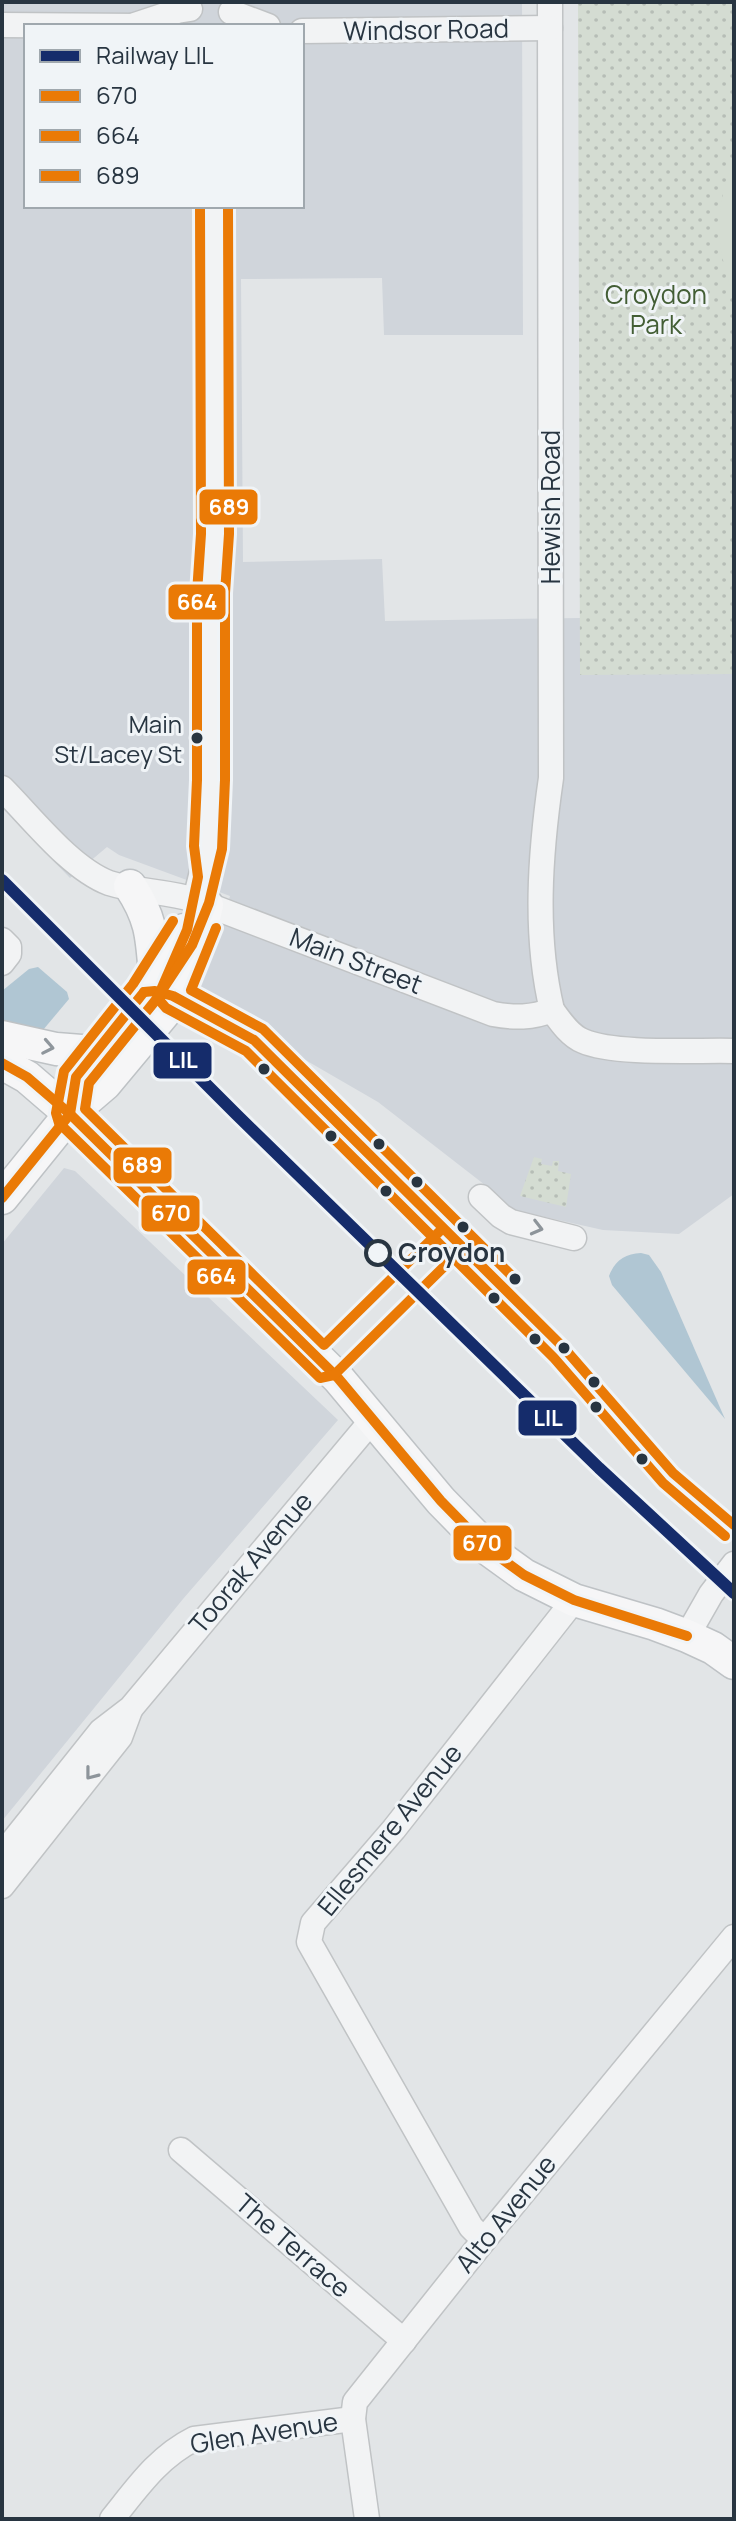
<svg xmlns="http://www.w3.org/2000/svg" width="736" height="2521" viewBox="0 0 736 2521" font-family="Manrope,sans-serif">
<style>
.built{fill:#d0d5db;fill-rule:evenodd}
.grass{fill:url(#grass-dots)}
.pitch{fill:#d4dcd2}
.water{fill:#b0c6d3}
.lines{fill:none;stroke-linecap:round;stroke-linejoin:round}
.minor-casing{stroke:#c0c3c5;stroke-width:27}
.major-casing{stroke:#bec2c5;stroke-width:35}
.minor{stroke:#f2f3f4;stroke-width:24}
.major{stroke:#f6f6f7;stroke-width:32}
.bus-1-casing{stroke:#f0f4f7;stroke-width:16}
.bus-2-casing{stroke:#f0f4f7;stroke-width:16}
.bus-3-casing{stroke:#f0f4f7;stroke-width:16}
.bus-1{stroke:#ea7a06;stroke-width:10}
.bus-2{stroke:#ea7a06;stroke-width:10}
.bus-3{stroke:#ea7a06;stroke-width:10}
.rail-1-casing{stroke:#f0f4f7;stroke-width:18}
.rail-1{stroke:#152c6b;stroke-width:12}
.oneway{stroke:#8f969c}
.oneway2{stroke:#8d949a}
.bus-dot{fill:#283541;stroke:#f0f4f7;stroke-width:3}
.stop-dot{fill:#f0f4f7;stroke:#283541;stroke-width:4}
.labels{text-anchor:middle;stroke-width:6;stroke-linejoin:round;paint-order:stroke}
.bus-label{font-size:24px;fill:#283541;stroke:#f0f4f7;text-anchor:end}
.street-label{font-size:26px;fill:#283541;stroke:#f0f4f7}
.park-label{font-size:26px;fill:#435e35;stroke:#f0f4f7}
.stop-label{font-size:26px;font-weight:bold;fill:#283541;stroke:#f0f4f7;text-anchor:start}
.line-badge{stroke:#f0f4f7;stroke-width:3}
.badge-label{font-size:22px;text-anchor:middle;font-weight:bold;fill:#fff}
</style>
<defs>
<pattern id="grass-dots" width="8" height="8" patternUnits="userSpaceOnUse" patternTransform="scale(2)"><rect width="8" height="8" fill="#d4dcd2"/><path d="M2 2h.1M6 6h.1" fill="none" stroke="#b6bdb6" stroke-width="1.8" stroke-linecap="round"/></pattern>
</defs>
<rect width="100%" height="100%" fill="#e2e5e7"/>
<g class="built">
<path d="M2 2H522L523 335H384L382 278 241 279 243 562 382 559 385 621 580 618V674H734V1194L679 1234 603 1230 505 1208 485 1185 378 1102 202 1000 198 992 200 970 218 936 230 896 119 855 107 847 70 878 2 808ZM26 26H302V206H26Z"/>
<polygon points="64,1168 75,1171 338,1420 183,1599 2,1821 2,1244"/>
</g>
<g class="grass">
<polygon points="578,2 734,2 734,674 580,675"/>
<polygon points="534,1157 542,1159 541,1164 552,1166 553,1161 559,1161 558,1171 571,1174 566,1207 520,1196"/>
</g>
<path class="pitch" d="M734 157V296C714 245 715 208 734 157Z"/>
<g class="water">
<polygon points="38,967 67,992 69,999 43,1030 2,1021 2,991 29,969"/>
<path d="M641 1253 649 1255 661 1272 725 1419 612 1285 609 1276C615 1260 625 1254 641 1253Z"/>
</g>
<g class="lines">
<g class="minor-casing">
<g id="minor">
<path d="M550 2 551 778C540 854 534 935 552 1010"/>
<polyline points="231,12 268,26"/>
<polyline points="2,25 139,26"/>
<polyline points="135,25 177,11 190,9"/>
<polyline points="302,31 550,28"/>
<path d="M2 788C32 818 70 868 109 883 137 892 167 891 195 900L493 1014C514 1018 532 1018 552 1010 560 1021 570 1036 583 1041 615 1055 696 1050 734 1051"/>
<polyline points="195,900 208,847 211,780 211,593 215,534 214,206"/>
<polyline points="2,940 9,947 9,954 2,963"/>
<polyline points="481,1197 501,1216 511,1222 574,1238"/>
<polyline points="687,1636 711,1594 734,1564"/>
<polyline points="2,1855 101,1731 131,1708 373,1419"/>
<polyline points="2,1886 120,1737 130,1710"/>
<polyline points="181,2150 404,2341"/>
<polyline points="484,2240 471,2227 309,1942 313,1923 394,1829 574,1600"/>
<path d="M112 2519C137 2488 158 2457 194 2439L353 2419"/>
<polyline points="367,2519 353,2419 355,2402 484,2240 734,1937"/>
</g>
</g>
<g class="major-casing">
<g id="major">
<path d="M130 886C152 919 152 938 155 976"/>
<polyline points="2,1037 56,1049 94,1052"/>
<polyline points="2,1063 27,1077 70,1114 338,1378 441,1501 488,1549 524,1575 574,1600 655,1624 687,1636 713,1648 734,1663"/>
<polyline points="70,1114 76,1077 144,992 184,930"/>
<polyline points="2,1198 70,1114 105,1084 165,1012 200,934 207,905"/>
</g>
</g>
<use href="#minor" class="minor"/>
<use href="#major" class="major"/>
<g class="bus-1-casing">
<g id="bus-1">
<polyline points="144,992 155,991 173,996 254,1040 564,1348 673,1473 734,1525"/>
<polyline points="2,1063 27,1077 70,1114 338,1378 441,1501 488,1549 524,1575 574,1600 687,1636"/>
<polyline points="2,1198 70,1114 76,1077 144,992"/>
</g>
</g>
<g class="bus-2-casing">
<g id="bus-2">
<polyline points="200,206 201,534 197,593 197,780 194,846 198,877 187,930 160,992 160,1001 166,1008 246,1051 554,1358 663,1483 725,1536"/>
<polyline points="173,921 133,984 64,1071 56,1113 59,1123 320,1378 334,1375 462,1249"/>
</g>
</g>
<g class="bus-3-casing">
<g id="bus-3">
<polyline points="228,206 229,534 225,593 225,780 222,849 209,903 192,945 155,1001 89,1083 85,1109 324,1345 442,1229"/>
<polyline points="216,928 191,990 263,1029 515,1279"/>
</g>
</g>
<use href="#bus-1" class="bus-1"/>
<use href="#bus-2" class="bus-2"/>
<use href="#bus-3" class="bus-3"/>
<g class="rail-1-casing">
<polyline id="rail-1" points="2,880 237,1115 599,1468 734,1593"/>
</g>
<use href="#rail-1" class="rail-1"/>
</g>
<defs><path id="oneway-chevron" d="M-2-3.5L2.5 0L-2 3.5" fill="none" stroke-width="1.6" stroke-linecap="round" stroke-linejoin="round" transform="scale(2)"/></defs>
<use class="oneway" href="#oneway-chevron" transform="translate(48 1047) rotate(11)"/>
<g class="oneway2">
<use href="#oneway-chevron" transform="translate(537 1228) rotate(14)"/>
<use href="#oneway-chevron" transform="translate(91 1774) rotate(128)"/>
</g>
<g class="bus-dot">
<circle cx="197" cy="738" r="7"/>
<circle cx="264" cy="1069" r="7"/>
<circle cx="331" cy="1136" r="7"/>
<circle cx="379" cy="1144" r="7"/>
<circle cx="417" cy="1182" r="7"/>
<circle cx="386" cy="1191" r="7"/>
<circle cx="463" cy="1227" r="7"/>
<circle cx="515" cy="1279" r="7"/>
<circle cx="494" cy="1298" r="7"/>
<circle cx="535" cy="1339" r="7"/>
<circle cx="564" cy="1348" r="7"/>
<circle cx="594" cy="1382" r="7"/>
<circle cx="596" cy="1407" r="7"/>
<circle cx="642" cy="1459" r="7"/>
</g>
<circle class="stop-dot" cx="378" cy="1253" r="12"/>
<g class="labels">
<g class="bus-label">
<text x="182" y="733">Main<tspan x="182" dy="30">St/Lacey St</tspan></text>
</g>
<g class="street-label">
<text transform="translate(426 30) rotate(-1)" y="9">Windsor Road</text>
<text transform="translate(551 507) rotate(-90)" y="9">Hewish Road</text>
<text transform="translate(356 961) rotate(21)" y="9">Main Street</text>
<text transform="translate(251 1563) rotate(-50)" y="9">Toorak Avenue</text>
<text transform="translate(390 1830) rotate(-51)" y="9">Ellesmere Avenue</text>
<text transform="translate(506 2214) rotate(-51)" y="9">Alto Avenue</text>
<text transform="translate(293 2246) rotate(41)" y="9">The Terrace</text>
<text transform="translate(264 2433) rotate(-9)" y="9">Glen Avenue</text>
</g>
<g class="park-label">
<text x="656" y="304">Croydon<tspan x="656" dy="30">Park</tspan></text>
</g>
<g class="stop-label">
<text x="398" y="1262">Croydon</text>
</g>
</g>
<g class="line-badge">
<rect x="198" y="488" width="61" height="38" rx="8" fill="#ea7a06"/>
<rect x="167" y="583" width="60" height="38" rx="8" fill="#ea7a06"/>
<rect x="152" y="1041" width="61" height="39" rx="8" fill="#152c6b"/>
<rect x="112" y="1146" width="61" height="39" rx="8" fill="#ea7a06"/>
<rect x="140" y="1194" width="61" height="39" rx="8" fill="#ea7a06"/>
<rect x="186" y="1258" width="61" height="38" rx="8" fill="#ea7a06"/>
<rect x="517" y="1399" width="61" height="38" rx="8" fill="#152c6b"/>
<rect x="452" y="1524" width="61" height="38" rx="8" fill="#ea7a06"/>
</g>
<g class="badge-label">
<text x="229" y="515">689</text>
<text x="197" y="610">664</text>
<text x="183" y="1068">LIL</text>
<text x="142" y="1173">689</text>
<text x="171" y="1221">670</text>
<text x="216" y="1284">664</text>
<text x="548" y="1426">LIL</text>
<text x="482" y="1551">670</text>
</g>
<rect width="736" height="2521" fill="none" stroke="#283541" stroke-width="8"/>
<rect x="24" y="24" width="280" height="184" fill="#f0f4f7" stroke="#a0a8ae" stroke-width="2"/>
<rect x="40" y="50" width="40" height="12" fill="#152c6b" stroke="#a0a8ae" stroke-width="2"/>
<text x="96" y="64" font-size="24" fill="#283541">Railway LIL</text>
<rect x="40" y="90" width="40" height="12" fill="#ea7a06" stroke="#a0a8ae" stroke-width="2"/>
<text x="96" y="104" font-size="24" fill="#283541">670</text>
<rect x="40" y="130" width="40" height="12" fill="#ea7a06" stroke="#a0a8ae" stroke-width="2"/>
<text x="96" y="144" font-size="24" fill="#283541">664</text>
<rect x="40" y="170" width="40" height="12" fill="#ea7a06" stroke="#a0a8ae" stroke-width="2"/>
<text x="96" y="184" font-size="24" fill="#283541">689</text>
</svg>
